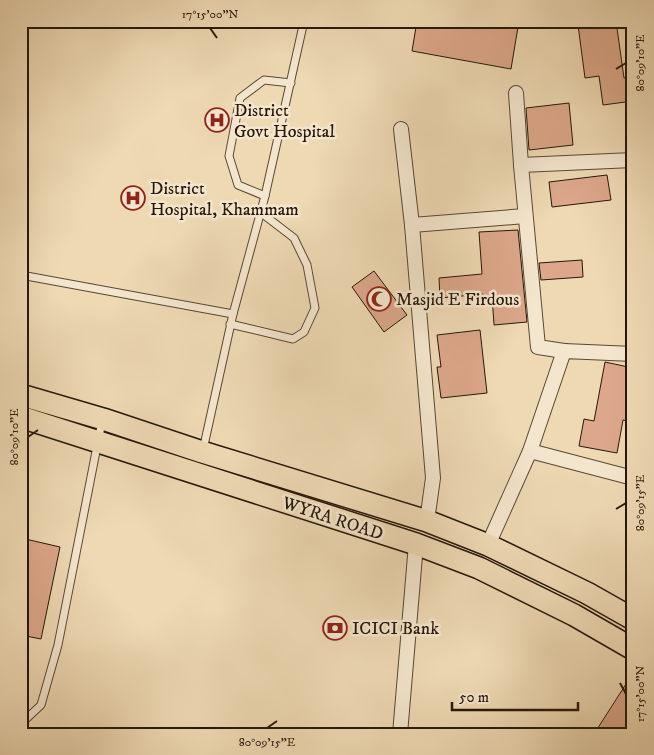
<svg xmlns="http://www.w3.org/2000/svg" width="654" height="755" viewBox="0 0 654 755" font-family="'IM FELL DW Pica',serif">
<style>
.building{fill:#dca78a;stroke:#26170a}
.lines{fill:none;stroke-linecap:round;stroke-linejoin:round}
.lane-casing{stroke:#584834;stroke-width:9}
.street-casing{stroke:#584834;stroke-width:16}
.primary-casing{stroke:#26170a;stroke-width:24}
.lane{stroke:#f4e6ce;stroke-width:7}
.street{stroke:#f4e6ce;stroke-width:14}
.primary{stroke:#eed9b3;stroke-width:21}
.ticks{fill:none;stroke:#26170a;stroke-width:2}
.labels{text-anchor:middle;stroke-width:5;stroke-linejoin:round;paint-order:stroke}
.poi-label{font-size:18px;fill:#26170a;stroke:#f4e6ce;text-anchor:start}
.street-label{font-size:18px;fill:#26170a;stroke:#f4e6ce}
.neatline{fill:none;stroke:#26170a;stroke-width:2}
.ticks-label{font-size:12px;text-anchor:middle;fill:#26170a}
</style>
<rect width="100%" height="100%" fill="#eed9b3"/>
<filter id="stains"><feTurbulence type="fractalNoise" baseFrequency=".004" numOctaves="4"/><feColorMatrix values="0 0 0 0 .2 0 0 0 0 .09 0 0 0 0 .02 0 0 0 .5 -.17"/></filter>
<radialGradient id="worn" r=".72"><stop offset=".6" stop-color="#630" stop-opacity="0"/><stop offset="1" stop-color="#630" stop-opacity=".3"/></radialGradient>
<g class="building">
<polygon points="417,21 519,21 511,69 412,51"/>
<polygon points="616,21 624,78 631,77 633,101 603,105 599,76 585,78 578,25"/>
<polygon points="569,103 573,145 529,150 526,108"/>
<polygon points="607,175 611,200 552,207 549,182"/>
<polygon points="518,230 527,322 494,325 492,295 484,296 483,294 440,298 439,278 482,274 479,232"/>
<polygon points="582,260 583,277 541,280 539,263"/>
<polygon points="374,271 407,315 384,332 352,287"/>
<polygon points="480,330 487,393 441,398 437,367 441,367 437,335"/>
<polygon points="605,362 633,368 633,399 628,421 623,420 617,453 579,446 584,419 594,421"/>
<polygon points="21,538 60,547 41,639 21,635"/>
<polygon points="633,673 633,734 594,734"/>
</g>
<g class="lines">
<g class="lane-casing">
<g id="lane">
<polyline points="265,196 238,185 229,156 240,98 264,80 291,83"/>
<polyline points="21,275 233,314"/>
<polyline points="230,324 293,339 304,332 315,308 307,265 294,238 260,212"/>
<polyline points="203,450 233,314 265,196 304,21"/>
<polyline points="21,721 25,720 41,705 58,645 102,421"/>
</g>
</g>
<g class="street-casing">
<g id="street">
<polyline points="516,93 521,165"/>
<polyline points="401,129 412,225 433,478 427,521"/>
<polyline points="412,225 525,216"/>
<polyline points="564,351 538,347 521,165 633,160"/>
<polyline points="530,451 633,478"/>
<polyline points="488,545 530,451 564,351 633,354"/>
<polyline points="400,734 416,544"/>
</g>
</g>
<g class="primary-casing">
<g id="primary">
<polyline points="21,395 103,419 202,452 427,521 488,545 587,593 633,619"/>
<polyline points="21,417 416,544 479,568 574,615 633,649"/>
</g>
</g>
<use href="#lane" class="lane"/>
<use href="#street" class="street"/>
<use href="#primary" class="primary"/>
</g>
<path class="ticks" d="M210 28 217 38M616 69 626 63M28 437 38 430M616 509 626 503M620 683 626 694M267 728 277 721"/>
<defs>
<g id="hospital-ring" transform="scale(1.25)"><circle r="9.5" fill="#f4e6ce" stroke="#8f2418" stroke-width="1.5"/><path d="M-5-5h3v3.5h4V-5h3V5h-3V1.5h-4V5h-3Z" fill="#8f2418"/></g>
<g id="mosque-ring" transform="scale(1.25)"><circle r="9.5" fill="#f4e6ce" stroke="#8f2418" stroke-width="1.5"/><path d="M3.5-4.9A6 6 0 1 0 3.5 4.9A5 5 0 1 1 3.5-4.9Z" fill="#8f2418"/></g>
<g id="bank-ring" transform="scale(1.25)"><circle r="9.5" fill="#f4e6ce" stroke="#8f2418" stroke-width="1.5"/><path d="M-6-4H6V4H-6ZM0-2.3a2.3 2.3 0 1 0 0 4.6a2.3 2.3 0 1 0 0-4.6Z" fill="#8f2418"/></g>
</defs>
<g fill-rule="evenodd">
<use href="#hospital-ring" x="217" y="120"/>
<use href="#hospital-ring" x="133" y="198"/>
<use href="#mosque-ring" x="379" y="299"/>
<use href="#bank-ring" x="335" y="628"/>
</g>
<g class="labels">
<g class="poi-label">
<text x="234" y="116">District<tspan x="234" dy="21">Govt Hospital</tspan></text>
<text x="150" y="194">District<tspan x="150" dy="21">Hospital, Khammam</tspan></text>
<text x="396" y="305">Masjid E Firdous</text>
<text x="352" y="634">ICICI Bank</text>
</g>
<g class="street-label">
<text transform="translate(333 518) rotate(18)" y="6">WYRA ROAD</text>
</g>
</g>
<rect width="654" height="755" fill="none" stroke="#eed9b3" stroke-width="55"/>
<path d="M452 702v8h126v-8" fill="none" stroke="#26170a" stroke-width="2.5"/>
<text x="459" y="702" font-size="15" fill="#26170a" stroke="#f4e6ce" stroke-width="4" paint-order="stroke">50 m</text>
<rect x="28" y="28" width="598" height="700" class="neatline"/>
<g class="ticks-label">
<text x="210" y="18">17°15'00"N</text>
<text transform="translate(640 63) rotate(-90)" y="4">80°09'10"E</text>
<text transform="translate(14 437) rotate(-90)" y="4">80°09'10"E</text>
<text transform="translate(640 503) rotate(-90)" y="4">80°09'15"E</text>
<text transform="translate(640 694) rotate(-90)" y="4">17°15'00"N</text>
<text x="267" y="746">80°09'15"E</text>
</g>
<rect width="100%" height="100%" filter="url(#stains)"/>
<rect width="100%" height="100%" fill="url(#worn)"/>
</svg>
